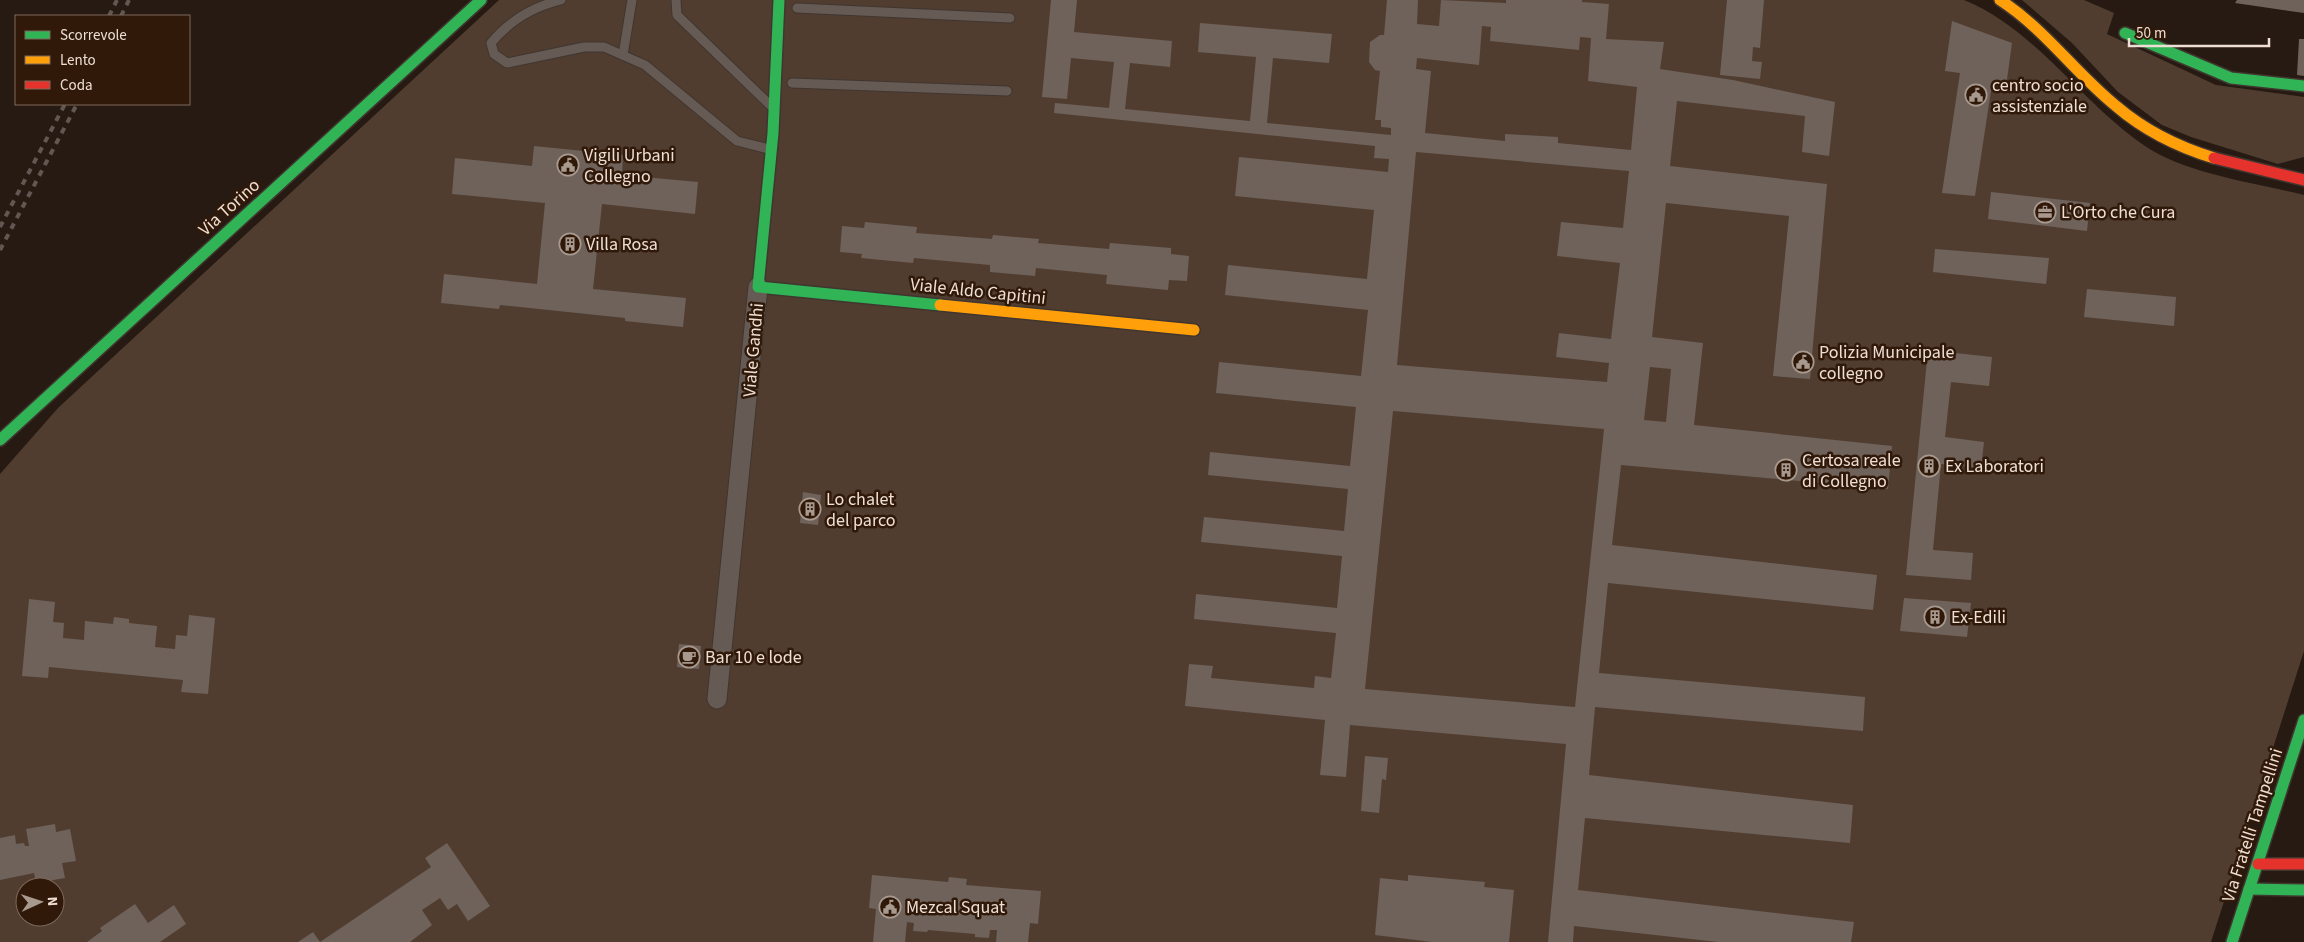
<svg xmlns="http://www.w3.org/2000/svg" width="2304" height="942" viewBox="0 0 2304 942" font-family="'Source Sans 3',sans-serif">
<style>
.green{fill:#503d30;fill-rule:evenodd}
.building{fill:#6e625b;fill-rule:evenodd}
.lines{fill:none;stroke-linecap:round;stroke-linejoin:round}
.lane-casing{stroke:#403630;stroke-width:11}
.street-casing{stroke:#403630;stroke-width:21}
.fast-casing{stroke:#403630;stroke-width:14}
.slow-casing{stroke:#403630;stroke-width:14}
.jam-casing{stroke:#403630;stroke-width:14}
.lane{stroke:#665b54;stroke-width:9}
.street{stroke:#665b54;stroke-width:19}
.fast{stroke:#30b455;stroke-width:11}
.slow{stroke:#ff9f0a;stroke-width:11}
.jam{stroke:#e5322d;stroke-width:11}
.rail{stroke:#625752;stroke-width:4;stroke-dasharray:6 6;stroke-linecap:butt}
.labels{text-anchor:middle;stroke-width:5;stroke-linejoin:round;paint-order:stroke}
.poi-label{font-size:18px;fill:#eeded3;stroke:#301909;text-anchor:start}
.street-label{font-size:18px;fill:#eeded3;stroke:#301909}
</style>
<rect width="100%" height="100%" fill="#271a12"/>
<g class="green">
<path d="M499 0H1964C2037 30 2081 103 2145 146 2186 174 2256 183 2304 195V651L2211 942H0V474L58 408ZM25 887H55V917H25Z"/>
<polygon points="2022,0 2084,0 2114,13 2107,34 2216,85 2304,97 2304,157 2278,164 2191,137 2162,125 2118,92 2072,43"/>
</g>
<g class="building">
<path d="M1051 0H1077L1074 32 1172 41 1170 67 1130 63 1125 109 1250 121 1256 57 1198 52 1200 23 1332 34 1329 63 1273 58 1267 123 1391 135V128L1381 127V120H1375L1380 71 1375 70 1369 62 1370 42 1380 35H1384L1387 0H1418L1417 24 1439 26 1441 0 1506 3V0H1582V2L1609 4 1606 39 1664 42 1660 69 1733 80 1835 102 1829 156 1802 152 1805 116 1677 101 1670 166 1827 184 1810 379 1773 376 1789 216 1666 203 1652 337 1703 343 1694 425 1892 446 1888 489 1621 465 1612 545 1877 575 1873 610 1608 583 1599 673 1865 697 1863 731 1595 707 1589 775 1853 805 1850 843 1585 818 1578 890 1854 922 1851 942H1718L1574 926 1573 942H1548L1566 744 1350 725 1346 777 1320 775 1325 720 1185 706 1189 664 1213 666 1211 678 1314 688 1315 676 1331 678 1336 633 1194 619 1196 594 1337 608 1342 556 1201 542 1204 517 1344 531 1348 489 1208 475 1210 452 1350 466 1356 407 1216 393 1219 362 1361 376 1368 310 1225 295 1228 265 1367 279 1374 210 1235 196 1239 157 1388 172 1389 159 1374 158 1375 146 1054 113 1055 103 1109 108 1114 62 1071 58 1067 99 1042 97ZM1482 26 1491 27 1490 41 1579 50 1580 37 1591 38 1588 81 1637 87 1631 150 1558 143V137L1505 134V141L1425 133 1431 71 1416 69 1417 58 1479 65ZM1416 152 1629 171 1623 228 1561 222 1557 256 1620 263 1611 339 1559 333 1556 357 1609 363 1607 382 1397 365ZM1650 367 1671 369 1666 422 1644 420ZM1393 411 1604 429 1575 707 1365 689Z"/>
<polygon points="1727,0 1764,0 1760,48 1753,47 1752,61 1762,62 1760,79 1720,75"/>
<polygon points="2237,0 2304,0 2304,13 2235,3"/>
<polygon points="1952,21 2012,43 2006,87 1992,84 1975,196 1942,193 1960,73 1945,71"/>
<polygon points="2299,39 2304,39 2304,76 2297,75"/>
<polygon points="534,146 623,155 622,175 698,182 695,214 602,204 593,289 686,298 683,327 625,321 625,318 500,305 499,309 441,303 444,274 537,284 545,203 452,194 455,158 532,166"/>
<polygon points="1991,192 2090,203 2087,231 1988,219"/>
<polygon points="865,222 917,227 916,233 992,239 993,235 1039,239 1038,243 1109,249 1110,243 1171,248 1171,254 1189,256 1187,281 1169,280 1168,290 1106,284 1107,275 1036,268 1035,276 990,272 990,265 914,258 913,263 861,258 862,254 840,252 842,226 864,228"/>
<polygon points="1935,249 2049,258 2046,284 1933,272"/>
<polygon points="2087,289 2176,297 2174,326 2084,317"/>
<polygon points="1928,350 1992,357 1989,386 1951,382 1945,437 1984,442 1981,468 1941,464 1933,550 1973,553 1971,580 1906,575"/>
<polygon points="803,492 821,495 818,525 800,523"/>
<polygon points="1904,598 1971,603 1967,637 1900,631"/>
<polygon points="29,599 55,602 53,622 64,623 63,638 84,640 85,621 113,624 114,617 129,619 129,623 157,626 155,647 175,649 176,635 187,636 189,615 215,618 208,694 181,692 183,680 49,667 48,678 22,676"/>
<polygon points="679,644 701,646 699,669 677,667"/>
<polygon points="1365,756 1388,758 1386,780 1382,779 1379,813 1361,811"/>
<polygon points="55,824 56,832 70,829 76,861 62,863 65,878 36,883 34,873 0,880 0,838 15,835 16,844 24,843 25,846 29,846 26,829"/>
<polygon points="447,843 490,906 468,921 457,904 448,910 440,898 422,910 432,925 410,942 298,942 313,932 320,942 431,867 425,858"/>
<polygon points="872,875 948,882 949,877 967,879 966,885 1041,891 1038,924 1030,923 1028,942 996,942 997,930 990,930 989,938 975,937 975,934 928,930 927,932 913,931 914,923 907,922 905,942 873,942 876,909 869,908"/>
<polygon points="1408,875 1485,882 1484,887 1514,890 1509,942 1432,942 1375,935 1380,878 1408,881"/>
<polygon points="135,904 148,923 174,905 186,924 160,942 87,942 102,931 100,928"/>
</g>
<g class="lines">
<g class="lane-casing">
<g id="lane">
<path d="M561 0C532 7 510 20 491 43L494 54 507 63 584 47H604L645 65 737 141 769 149"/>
<polyline points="676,0 677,15 770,105"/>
<polyline points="797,8 1010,18"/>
<polyline points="623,55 632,0"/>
<polyline points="792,83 1007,91"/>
</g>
</g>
<g class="street-casing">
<polyline id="street" points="717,699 758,287"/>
</g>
<g class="fast-casing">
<g id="fast">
<polyline points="779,0 773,133 758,287 940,305"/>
<polyline points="2125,33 2231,78 2304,86"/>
<polyline points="0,440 481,0"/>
<polyline points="2249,889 2304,890"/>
<polyline points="2232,942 2304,720"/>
</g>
</g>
<g class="slow-casing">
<g id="slow">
<path d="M2000 0C2045 29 2075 73 2116 106 2144 130 2178 147 2214 158"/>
<polyline points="940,305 1194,330"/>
</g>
</g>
<g class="jam-casing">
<g id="jam">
<polyline points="2214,158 2304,180"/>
<polyline points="2258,864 2304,864"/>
</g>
</g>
<use href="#lane" class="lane"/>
<use href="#street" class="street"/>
<use href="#fast" class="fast"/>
<use href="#slow" class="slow"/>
<use href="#jam" class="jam"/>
<g class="rail">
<polyline points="109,16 117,0"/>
<polyline points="121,16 129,0"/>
<polyline points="0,227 65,104"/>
<polyline points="0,250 77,104"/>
</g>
</g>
<defs>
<g id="civic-ring" transform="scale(1.125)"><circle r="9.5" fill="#301909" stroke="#a8998f" stroke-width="1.5"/><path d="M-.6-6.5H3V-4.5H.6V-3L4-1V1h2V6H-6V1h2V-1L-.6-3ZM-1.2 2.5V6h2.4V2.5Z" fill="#a8998f"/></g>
<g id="office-ring" transform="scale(1.125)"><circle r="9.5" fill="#301909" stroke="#a8998f" stroke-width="1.5"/><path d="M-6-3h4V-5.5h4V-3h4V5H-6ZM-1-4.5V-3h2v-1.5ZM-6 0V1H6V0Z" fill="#a8998f"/></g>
<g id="building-ring" transform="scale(1.125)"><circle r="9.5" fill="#301909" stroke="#a8998f" stroke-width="1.5"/><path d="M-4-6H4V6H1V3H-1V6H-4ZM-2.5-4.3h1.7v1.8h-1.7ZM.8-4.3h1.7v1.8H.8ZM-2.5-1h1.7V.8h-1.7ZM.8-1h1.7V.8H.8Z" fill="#a8998f"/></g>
<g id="cafe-ring" transform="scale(1.125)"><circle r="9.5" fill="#301909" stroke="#a8998f" stroke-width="1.5"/><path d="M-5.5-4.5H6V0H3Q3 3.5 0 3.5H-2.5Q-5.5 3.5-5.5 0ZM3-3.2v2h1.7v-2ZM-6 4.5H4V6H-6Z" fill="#a8998f"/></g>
</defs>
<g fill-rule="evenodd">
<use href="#civic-ring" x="1976" y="95"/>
<use href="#civic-ring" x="568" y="165"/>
<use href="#office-ring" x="2045" y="212"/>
<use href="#building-ring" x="570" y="244"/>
<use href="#civic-ring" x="1803" y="362"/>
<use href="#building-ring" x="1929" y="466"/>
<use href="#building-ring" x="1786" y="470"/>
<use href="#building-ring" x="810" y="509"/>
<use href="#building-ring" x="1935" y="617"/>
<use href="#cafe-ring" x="689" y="657"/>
<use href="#civic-ring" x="890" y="907"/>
</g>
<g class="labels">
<g class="poi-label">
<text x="1992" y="91">centro socio<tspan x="1992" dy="21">assistenziale</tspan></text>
<text x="584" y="161">Vigili Urbani<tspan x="584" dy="21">Collegno</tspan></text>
<text x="2061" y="218">L'Orto che Cura</text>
<text x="586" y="250">Villa Rosa</text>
<text x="1819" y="358">Polizia Municipale<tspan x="1819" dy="21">collegno</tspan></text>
<text x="1802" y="466">Certosa reale<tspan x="1802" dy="21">di Collegno</tspan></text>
<text x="1945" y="472">Ex Laboratori</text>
<text x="826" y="505">Lo chalet<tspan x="826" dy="21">del parco</tspan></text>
<text x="1951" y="623">Ex-Edili</text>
<text x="705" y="663">Bar 10 e lode</text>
<text x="906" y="913">Mezcal Squat</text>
</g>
<g class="street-label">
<text transform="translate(229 207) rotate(-42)" y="6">Via Torino</text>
<text transform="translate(978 291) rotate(6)" y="6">Viale Aldo Capitini</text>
<text transform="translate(753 350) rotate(-85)" y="6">Viale Gandhi</text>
<text transform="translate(2252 825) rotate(-72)" y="6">Via Fratelli Tampellini</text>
</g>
</g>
<rect x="15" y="15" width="175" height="90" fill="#301909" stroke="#7c685a"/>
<rect x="25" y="31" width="25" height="8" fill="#30b455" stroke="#7c685a"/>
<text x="60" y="40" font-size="15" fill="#eeded3">Scorrevole</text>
<rect x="25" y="56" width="25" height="8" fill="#ff9f0a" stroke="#7c685a"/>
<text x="60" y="65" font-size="15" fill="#eeded3">Lento</text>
<rect x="25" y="81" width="25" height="8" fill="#e5322d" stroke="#7c685a"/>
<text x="60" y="90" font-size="15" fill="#eeded3">Coda</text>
<g transform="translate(40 902) rotate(87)"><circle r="24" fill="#301909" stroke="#7c685a"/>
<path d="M0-4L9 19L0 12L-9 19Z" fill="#a8998f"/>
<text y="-8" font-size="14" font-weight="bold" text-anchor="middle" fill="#eeded3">N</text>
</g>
<path d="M2129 38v8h140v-8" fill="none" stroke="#eeded3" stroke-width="2.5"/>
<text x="2136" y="38" font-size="15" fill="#eeded3" stroke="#301909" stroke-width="4" paint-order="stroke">50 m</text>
</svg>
